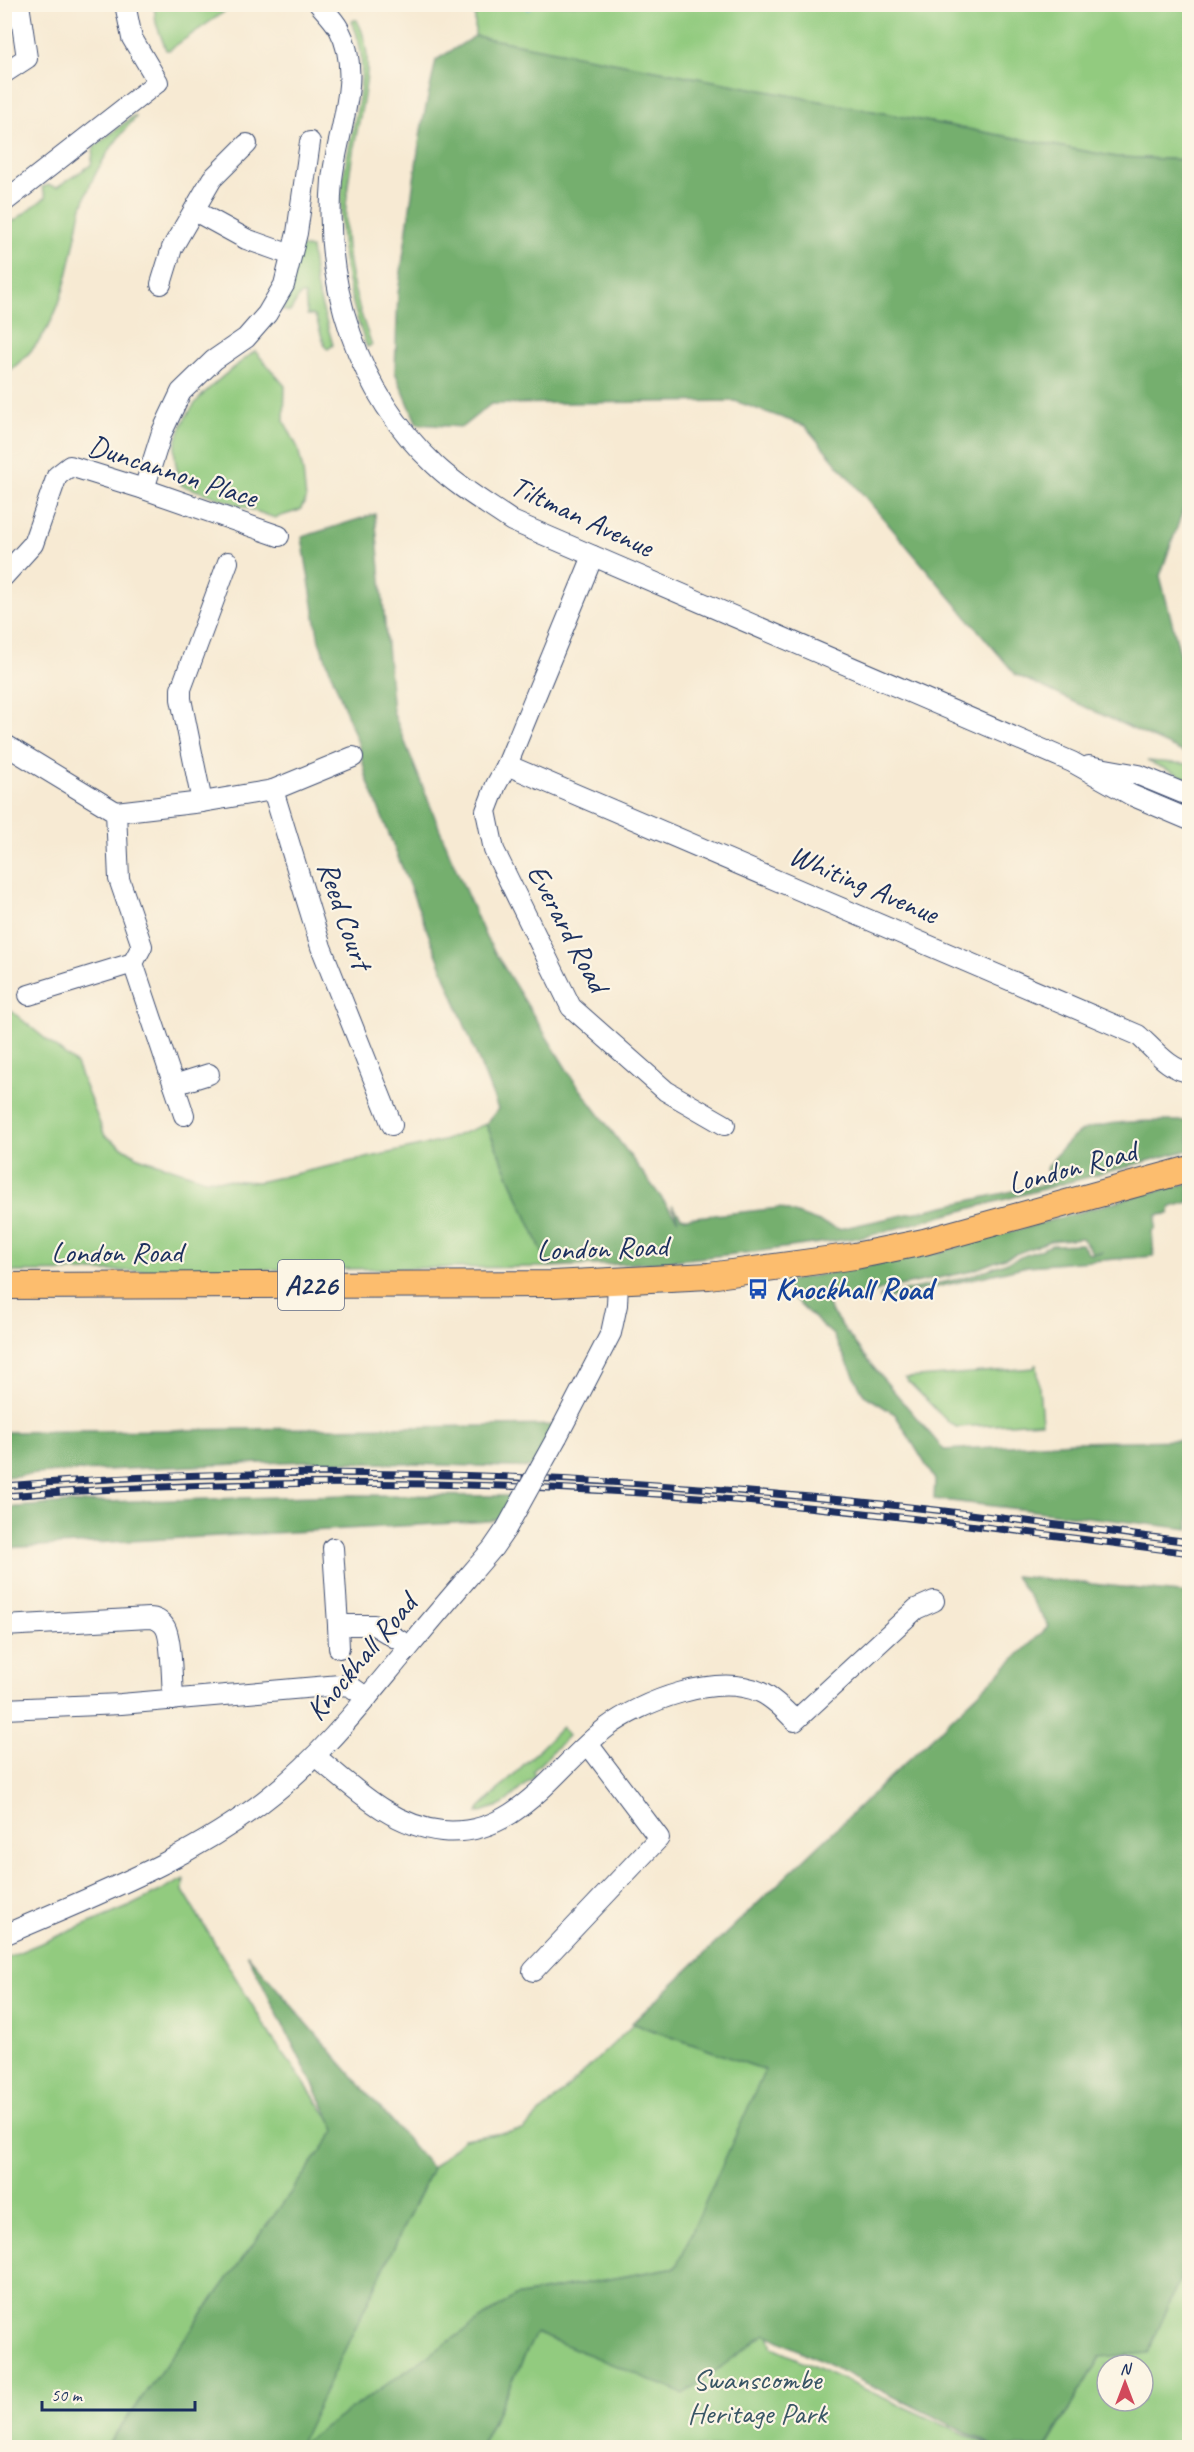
<svg xmlns="http://www.w3.org/2000/svg" width="1194" height="2452" viewBox="0 0 1194 2452" font-family="Caveat,sans-serif">
<style>
.green{fill:#92cb7f;stroke:#567d6e;stroke-width:1.5;fill-rule:evenodd}
.forest{fill:#75af6e;stroke:#486f66;stroke-width:1.5}
.lines{fill:none;stroke-linecap:round;stroke-linejoin:round}
.stream{stroke:#55a5cf;stroke-width:6}
.minor-casing{stroke:#3c4b70;stroke-width:22}
.major-casing{stroke:#3c4b70;stroke-width:28}
.minor{stroke:#fff;stroke-width:20}
.major{stroke:#fcbd6e;stroke-width:26}
.rail-casing{stroke:#1b2f5e;stroke-width:7}
.rail{stroke:#fcf5e5;stroke-width:4.5;stroke-dasharray:14;stroke-linecap:butt}
.minor-bridge-casing{stroke:#3c4b70;stroke-width:22;stroke-linecap:butt}
.minor-bridge{stroke:#fff;stroke-width:20}
.labels{text-anchor:middle;stroke-width:4.5;stroke-linejoin:round;paint-order:stroke}
.shield{fill:#fcf5e5;stroke:#5e6a86;stroke-width:1.5}
.shield-label{font-size:28px;font-weight:bold;fill:#1b2f5e}
.street-label{font-size:30px;fill:#1b2f5e;stroke:#fcf5e5}
.transit-label{font-size:30px;font-weight:bold;fill:#164399;stroke:#fcf5e5;text-anchor:start}
.park-label{font-size:30px;fill:#395666;stroke:#fcf5e5}
</style>
<rect width="100%" height="100%" fill="#fcf5e5"/>
<filter id="ink" filterUnits="userSpaceOnUse"><feTurbulence type="fractalNoise" baseFrequency=".0167" numOctaves="2"/><feDisplacementMap in="SourceGraphic" scale="12" xChannelSelector="R" yChannelSelector="G"/><feConvolveMatrix kernelMatrix="1 2 1 2 8 2 1 2 1" color-interpolation-filters="sRGB"/></filter>
<filter id="wash" filterUnits="userSpaceOnUse"><feTurbulence type="fractalNoise" baseFrequency=".008" numOctaves="4" result="noise"/><feDisplacementMap in="SourceGraphic" scale="24" xChannelSelector="R" yChannelSelector="G"/><feGaussianBlur stdDeviation="1.35" result="paint"/><feColorMatrix in="noise" values="0 0 0 0 0 0 0 0 0 0 0 0 0 0 0 0 0 1.4 0 .05"/><feComposite in="paint" operator="in"/></filter>
<g filter="url(#wash)">
<rect width="100%" height="100%" fill="#f7ead3"/>
<g class="green">
<polygon points="154,5 154,4 234,5 169,50 166,50 156,23"/>
<polygon points="475,5 1189,5 1189,160 1116,157 475,36"/>
<path d="M354 20H357C377 57 363 98 356 137 351 160 348 182 346 206 343 254 355 301 372 345L367 347C348 296 337 244 342 190 346 135 377 75 352 22Z"/>
<path d="M134 116 136 117C114 141 93 172 83 204 79 215 78 228 75 240 63 297 55 338 5 374V219L14 221 46 197 42 187 49 185 57 187 91 165 94 147Z"/>
<polygon points="297,247 311,248 316,286 333,345 328,349 325,347 316,318 313,315 307,315 305,295 300,295 290,312 282,310 285,304 283,299"/>
<path d="M255 351 285 386 284 421 298 448 303 471 306 500 300 510 275 518 181 485C179 475 173 460 175 449 182 402 221 378 255 351Z"/>
<polygon points="1147,761 1189,764 1189,779"/>
<polygon points="4,1005 76,1064 105,1136 138,1157 205,1179 258,1182 443,1141 486,1124 549,1267 5,1272"/>
<polygon points="1035,1365 1037,1365 1042,1422 957,1427 949,1423 905,1378 1034,1368"/>
<polygon points="562,1727 568,1736 533,1771 535,1776 502,1805 478,1813 480,1808"/>
<polygon points="184,1879 183,1891 272,2038 337,2129 106,2447 5,2448 5,1958 126,1908"/>
<polygon points="634,2024 766,2070 677,2267 515,2296 298,2446 432,2168 463,2139 523,2130"/>
<path d="M1189 2258V2447L1046 2448 1100 2357 1162 2321ZM1107 2365H1143V2401H1107Z"/>
<polygon points="765,2320 773,2348 993,2447 480,2448 536,2333 684,2393"/>
</g>
<g class="forest">
<polygon points="475,36 1116,157 1189,160 1189,493 1160,576 1189,688 1189,755 1016,675 805,426 735,401 491,404 462,427 417,424 395,372 398,293 421,130 436,60"/>
<path d="M375 514 393 712 450 855 486 938 572 1078 678 1220 672 1205 681 1217 686 1218 780 1208 839 1229 1050 1183V1179L1046 1169C1055 1157 1064 1143 1077 1134 1100 1119 1162 1121 1189 1121V1150L864 1237 754 1252 649 1263 549 1267 486 1124 498 1109 367 779 358 743 319 641 302 537Z"/>
<polygon points="1189,1183 1189,1202 1171,1207 1169,1214 1157,1215 1155,1230 1152,1231 1154,1256 1028,1266 881,1300 880,1296 968,1277 1052,1245 1081,1244 1090,1254 1103,1252 1093,1253 1082,1238 1050,1241 968,1272 885,1289 855,1299 829,1300 827,1303 830,1310 869,1362 944,1450 1074,1442 1189,1440 1189,1529 934,1499 935,1480 895,1414 864,1395 833,1335 791,1297 782,1282 940,1252 1132,1197"/>
<polygon points="564,1425 541,1468 307,1461 59,1472 5,1477 5,1432"/>
<polygon points="347,1495 525,1496 516,1511 491,1521 5,1548 5,1508 69,1503"/>
<polygon points="1015,1576 1189,1594 1189,2258 1148,2353 1100,2357 1046,2447 996,2447 766,2334 684,2394 536,2333 480,2447 106,2447 336,2130 247,1954 432,2168 299,2445 515,2296 676,2267 765,2070 632,2023 1049,1626"/>
</g>
<g class="lines">
<polyline class="stream" points="529,7 530,4"/>
</g>
</g>
<g filter="url(#ink)">
<g class="lines">
<g class="minor-casing">
<g id="minor">
<path d="M319 4C326 12 334 20 339 29 364 76 337 131 332 180 323 284 357 392 435 465 458 487 486 503 512 521L1072 762 1131 795 1190 820"/>
<polyline points="4,73 27,58 19,4"/>
<polyline points="4,202 158,82 132,38 125,4"/>
<polyline points="195,211 246,239 291,255"/>
<polyline points="161,284 172,248 212,179 247,144"/>
<polyline points="144,489 162,432 181,392 214,360 246,338 267,314 284,285 297,233 310,142"/>
<polyline points="593,556 507,765 496,785 486,811 494,850 571,1007 666,1091 725,1125"/>
<polyline points="4,576 33,544 57,476 70,466 144,489 279,536"/>
<polyline points="4,744 116,812 119,879 142,946 133,963 184,1115"/>
<path d="M507 765 1138 1035C1152 1047 1170 1071 1190 1072"/>
<polyline points="1089,766 1139,775 1190,796"/>
<polyline points="273,790 353,757"/>
<polyline points="202,802 181,699 181,689 228,562"/>
<polyline points="116,812 202,802 273,790 321,947 392,1125"/>
<polyline points="29,995 133,963"/>
<polyline points="174,1085 209,1074"/>
<polyline points="557,1437 611,1333 617,1305 618,1282"/>
<polyline points="333,1548 338,1625 374,1625 409,1646"/>
<polyline points="338,1625 339,1648"/>
<path d="M4 1626 149 1618C155 1618 161 1621 165 1627 172 1638 172 1685 173 1700"/>
<polyline points="4,1709 121,1704 340,1685 350,1686 367,1698"/>
<path d="M315 1756C353 1787 391 1826 442 1831 517 1838 554 1768 606 1728 642 1701 716 1673 760 1692 773 1698 785 1710 795 1721L916 1609 934 1601"/>
<path d="M4 1935C96 1895 196 1857 274 1793 326 1751 367 1697 410 1646 437 1613 465 1581 493 1548L506 1529"/>
<polyline points="533,1971 659,1838 588,1744"/>
</g>
</g>
<g class="major-casing">
<polyline id="major" points="4,1286 553,1284 709,1276 855,1256 924,1242 1190,1169"/>
</g>
<use href="#minor" class="minor"/>
<use href="#major" class="major"/>
<g class="rail-casing">
<g id="rail">
<path d="M4 1486C264 1464 526 1472 786 1495 921 1506 1055 1525 1190 1542"/>
<path d="M4 1496C234 1479 467 1479 697 1497 861 1510 1026 1532 1190 1553"/>
</g>
</g>
<use href="#rail" class="rail"/>
<g class="minor-bridge-casing">
<polyline id="minor-bridge" points="506,1529 557,1437"/>
</g>
<use href="#minor-bridge" class="minor-bridge"/>
</g>
</g>
<defs>
<g id="bus-bare" transform="scale(1.62)"><path d="M-5-6H5V4H4V6H2V4H-2V6H-4V4H-5ZM-3.5-4V0h7V-4ZM-3.5 1.2v1.5H-2V1.2ZM2 1.2v1.5H3.5V1.2Z" fill="#1a4fb4" stroke="#fcf5e5" stroke-width="2.5" paint-order="stroke"/></g>
</defs>
<g fill-rule="evenodd">
<use href="#bus-bare" x="758" y="1289"/>
</g>
<g class="labels">
<rect class="shield" x="278" y="1260" width="66" height="50" rx="4.5"/>
<g class="shield-label">
<text x="311" y="1295">A226</text>
</g>
<g class="street-label">
<text transform="translate(173 471) rotate(18)" y="10">Duncannon Place</text>
<text transform="translate(582 516) rotate(25)" y="10">Tiltman Avenue</text>
<text transform="translate(864 884) rotate(23)" y="10">Whiting Avenue</text>
<text transform="translate(345 915) rotate(71)" y="10">Reed Court</text>
<text transform="translate(568 928) rotate(62)" y="10">Everard Road</text>
<text transform="translate(1072 1167) rotate(-15)" y="10">London Road</text>
<text transform="translate(602 1248) rotate(-2)" y="10">London Road</text>
<text x="117" y="1262">London Road</text>
<text transform="translate(361 1657) rotate(-50)" y="10">Knockhall Road</text>
</g>
<g class="transit-label">
<text x="775" y="1299">Knockhall Road</text>
</g>
<g class="park-label">
<text x="757" y="2389">Swanscombe<tspan x="757" dy="34">Heritage Park</tspan></text>
</g>
</g>
<rect width="1194" height="2452" fill="none" stroke="#fcf5e5" stroke-width="24"/>
<g transform="translate(1125 2383)"><circle r="28" fill="#fcf5e5" stroke="#a2a6af" stroke-width="1.5"/>
<path d="M0-4.5L10 22L0 15L-10 22Z" fill="#d1495b"/>
<text y="-9" font-size="16" font-weight="bold" text-anchor="middle" fill="#1b2f5e">N</text>
</g>
<path d="M42 2401v9h153v-9" fill="none" stroke="#1b2f5e" stroke-width="3"/>
<text x="51" y="2401" font-size="18" fill="#1b2f5e" stroke="#fcf5e5" stroke-width="4.5" paint-order="stroke">50 m</text>
</svg>
